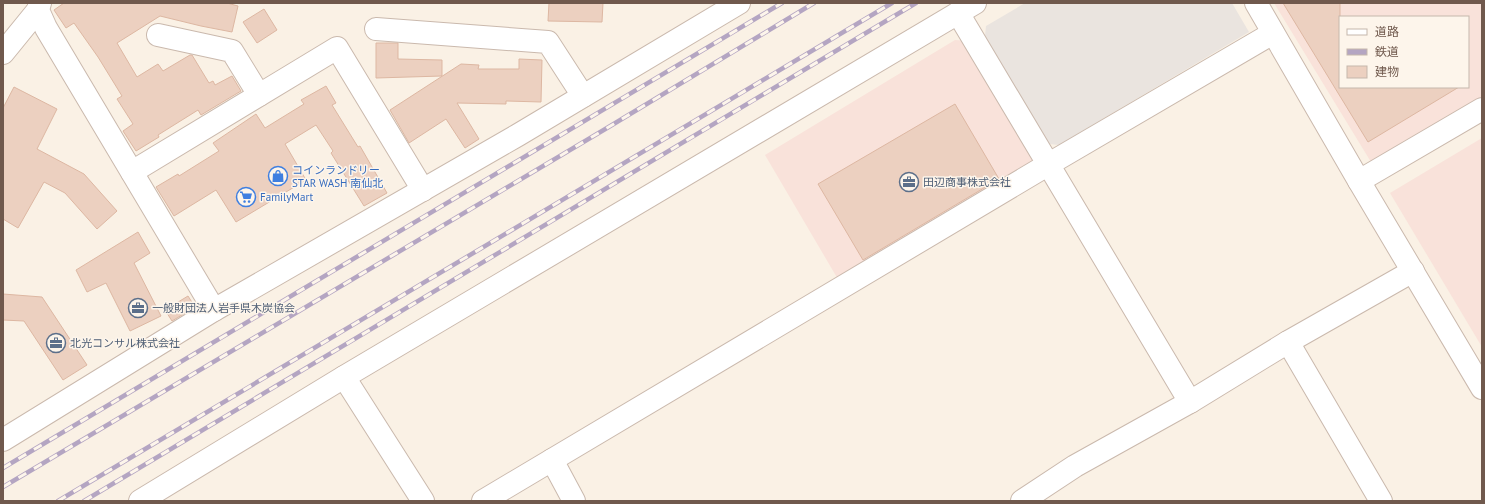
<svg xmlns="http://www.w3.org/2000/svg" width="1485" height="504" viewBox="0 0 1485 504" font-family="'PT Sans','Noto Sans JP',sans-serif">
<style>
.commercial{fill:#f9e2da;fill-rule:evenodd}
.industrial{fill:#eae4df}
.building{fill:#ecd0c0;stroke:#ddb7a2}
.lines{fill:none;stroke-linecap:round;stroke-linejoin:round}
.minor-casing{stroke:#cab9ad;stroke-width:24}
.minor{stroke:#fff;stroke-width:22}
.rail-casing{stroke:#b4a5c2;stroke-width:4.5}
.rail{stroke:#fdf5eb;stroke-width:3;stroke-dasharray:9;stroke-linecap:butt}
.labels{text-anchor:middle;stroke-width:3;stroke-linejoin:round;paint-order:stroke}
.shop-label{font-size:11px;fill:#366cbe;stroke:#fdf5eb;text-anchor:start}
.service-label{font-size:11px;fill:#4e5e75;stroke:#fdf5eb;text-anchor:start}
</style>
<rect width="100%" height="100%" fill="#faf1e5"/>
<g class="commercial">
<path d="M1274 3H1482V97L1371 162ZM1340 17H1468V87H1340Z"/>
<polygon points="955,40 968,41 1036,155 1034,165 839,281 765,155"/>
<polygon points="1482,138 1482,347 1390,193"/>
</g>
<polygon class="industrial" points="1025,3 1232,3 1249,32 1059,145 1049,144 985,36 986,26"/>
<g class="building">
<polygon points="64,3 227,3 238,6 232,32 201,26 160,16 117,43 137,77 158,64 163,71 190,55 192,55 209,83 213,81 215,85 232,76 241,91 201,115 198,110 158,135 159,137 136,151 123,131 133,124 117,99 122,96 98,57 74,23 66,28 54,10"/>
<polygon points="549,3 603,3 602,22 548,21"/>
<polygon points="1283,3 1340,3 1340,87 1459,87 1368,142"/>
<polygon points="264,9 277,30 257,43 243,22"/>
<polygon points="376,43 398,43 398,59 442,60 442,76 376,78"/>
<polygon points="519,59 542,60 541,102 506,101 506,104 457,103 479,139 465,148 446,119 409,143 390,110 461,64 479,65 478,69 519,69"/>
<polygon points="326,86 336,103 332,105 358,147 360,146 387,193 364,206 331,153 333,151 316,125 285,144 306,180 236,222 216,190 174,216 156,187 178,174 179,176 219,151 213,143 256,114 265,128 304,104 301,100"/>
<polygon points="14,87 57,109 37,149 84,174 117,211 97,229 65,193 44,182 18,228 3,219 3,108"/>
<polygon points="955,104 999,179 863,260 818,184"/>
<polygon points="138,232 150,253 134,263 161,316 130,331 106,283 87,292 76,270"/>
<polygon points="3,294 42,297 87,365 63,380 24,321 3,320"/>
<polygon points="188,296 195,307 172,321 165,310"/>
</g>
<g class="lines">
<g class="minor-casing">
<g id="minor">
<polyline points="40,3 38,10 46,28 214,310"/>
<polyline points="1256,3 1359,181 1482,388"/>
<polyline points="958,13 1190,402"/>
<polyline points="376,29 548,42 583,96"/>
<polyline points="158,35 232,51 259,95"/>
<polyline points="3,53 38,10"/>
<polyline points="132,172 337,48 423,190"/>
<polyline points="1359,181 1482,109"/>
<polyline points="1288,342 1381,501"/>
<polyline points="344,377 423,501"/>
<polyline points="3,440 214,310 518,135 739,3"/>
<polyline points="552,460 574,501"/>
<polyline points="140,501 344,377 975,3"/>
<polyline points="483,501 1049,164 1273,33"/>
<polyline points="1022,501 1075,466 1190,402 1288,342 1413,271"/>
</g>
</g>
<use href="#minor" class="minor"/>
<g class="rail-casing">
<g id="rail">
<polyline points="3,468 782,3"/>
<polyline points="3,487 607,128 814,3"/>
<polyline points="58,501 892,3"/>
<polyline points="84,501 916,3"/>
</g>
</g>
<use href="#rail" class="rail"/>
</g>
<defs>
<g id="shop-ring" transform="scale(1)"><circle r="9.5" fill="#fdf5eb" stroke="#3f7fe0" stroke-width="1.5"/><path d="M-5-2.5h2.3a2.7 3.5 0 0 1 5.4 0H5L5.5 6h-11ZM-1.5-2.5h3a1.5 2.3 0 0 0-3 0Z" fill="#3f7fe0"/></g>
<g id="office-ring" transform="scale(1)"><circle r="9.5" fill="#fdf5eb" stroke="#5c6f8a" stroke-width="1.5"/><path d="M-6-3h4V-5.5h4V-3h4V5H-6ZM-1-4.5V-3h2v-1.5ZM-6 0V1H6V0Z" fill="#5c6f8a"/></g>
<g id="supermarket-ring" transform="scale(1)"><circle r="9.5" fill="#fdf5eb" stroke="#3f7fe0" stroke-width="1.5"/><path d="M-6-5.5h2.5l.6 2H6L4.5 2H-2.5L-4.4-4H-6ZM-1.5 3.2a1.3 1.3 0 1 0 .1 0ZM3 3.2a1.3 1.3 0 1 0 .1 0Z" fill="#3f7fe0"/></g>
</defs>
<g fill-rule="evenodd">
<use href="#shop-ring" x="278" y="176"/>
<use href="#office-ring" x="909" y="182"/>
<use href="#supermarket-ring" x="246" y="197"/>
<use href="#office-ring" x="138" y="308"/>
<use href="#office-ring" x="56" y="343"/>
</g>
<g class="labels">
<g class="shop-label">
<text x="292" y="174">コインランドリー<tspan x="292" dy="13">STAR WASH 南仙北</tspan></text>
<text x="260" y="201">FamilyMart</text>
</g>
<g class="service-label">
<text x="923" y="186">田辺商事株式会社</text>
<text x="152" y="312">一般財団法人岩手県木炭協会</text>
<text x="70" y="347">北光コンサル株式会社</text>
</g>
</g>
<rect width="1485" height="504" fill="none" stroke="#70594d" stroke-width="8"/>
<rect x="1339" y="16" width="130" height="72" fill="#fdf5eb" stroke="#c5b7ac"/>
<rect x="1347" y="29" width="20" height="6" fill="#ffffff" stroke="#c5b7ac"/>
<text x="1375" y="36" font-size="12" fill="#70594d">道路</text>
<rect x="1347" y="49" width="20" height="6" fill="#b4a5c2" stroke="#c5b7ac"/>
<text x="1375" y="56" font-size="12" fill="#70594d">鉄道</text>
<rect x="1347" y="66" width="20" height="12" fill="#ecd0c0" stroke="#c5b7ac"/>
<text x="1375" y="76" font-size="12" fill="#70594d">建物</text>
</svg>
